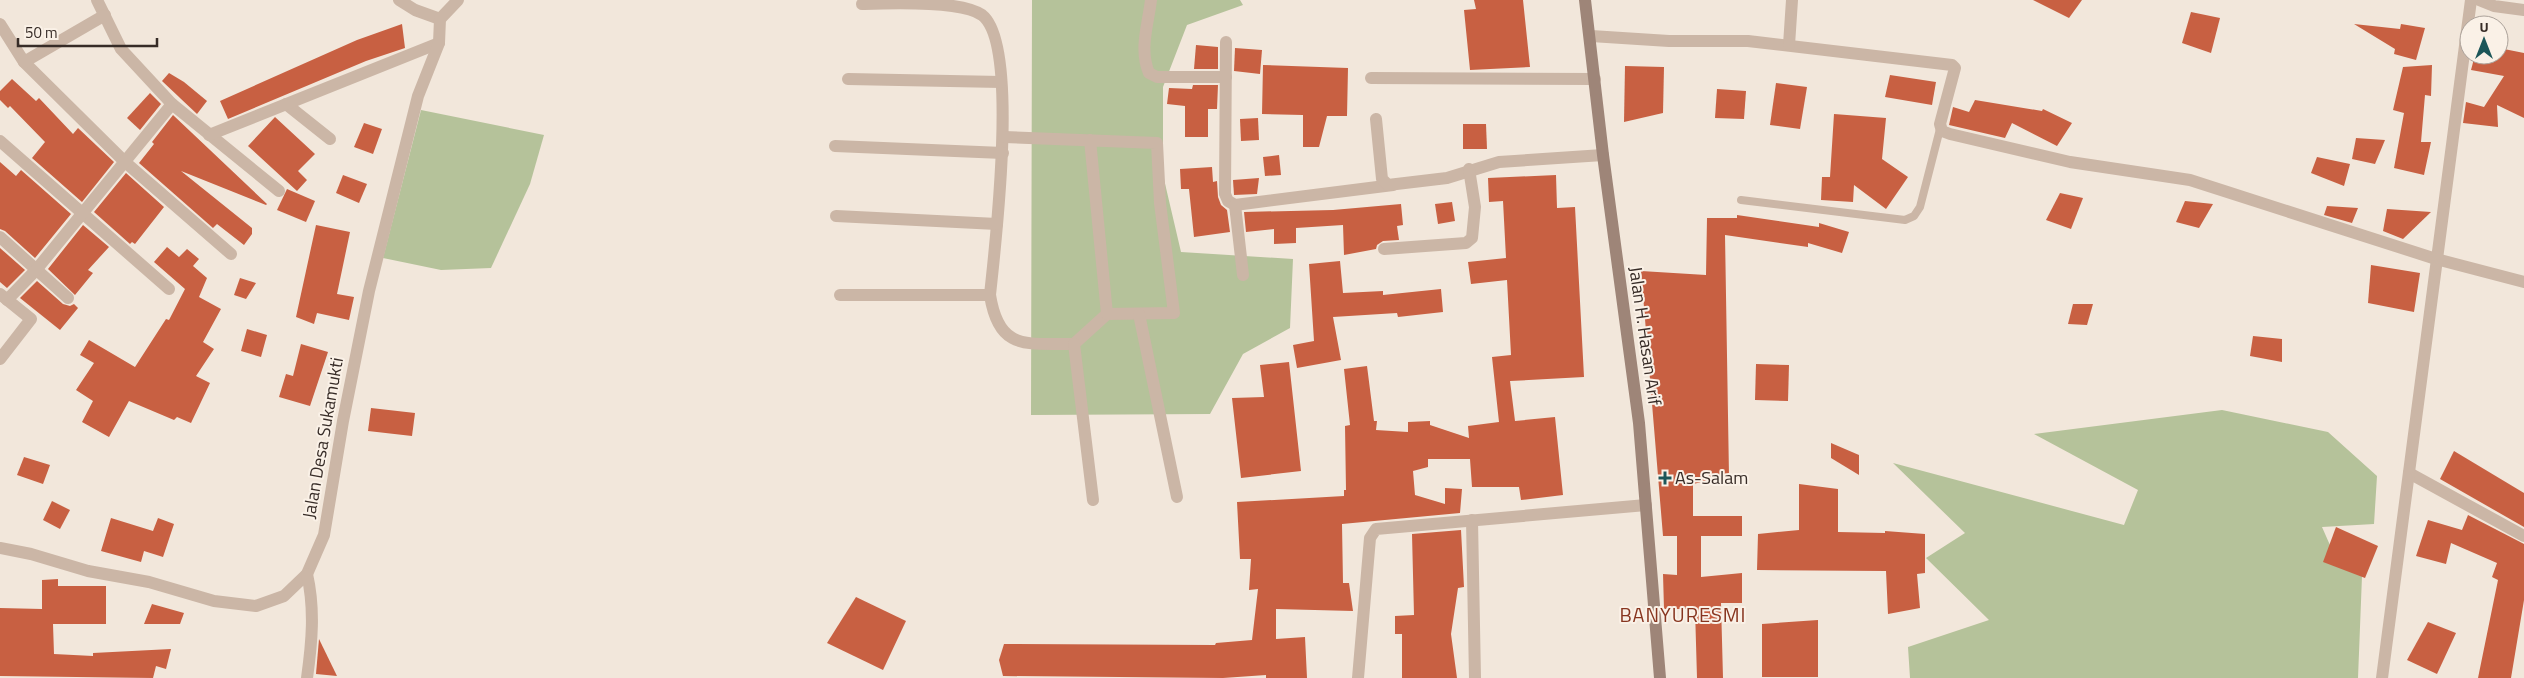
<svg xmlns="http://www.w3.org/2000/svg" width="2524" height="678" viewBox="0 0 2524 678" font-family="'Titillium Web',sans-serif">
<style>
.green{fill:#b5c29a}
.building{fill:#c86042}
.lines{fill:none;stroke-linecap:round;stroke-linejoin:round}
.lane{stroke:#cbb6a6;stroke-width:8}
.street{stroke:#cbb6a6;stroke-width:12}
.secondary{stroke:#9e8578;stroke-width:12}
.poi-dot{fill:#1c5659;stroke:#faf1e7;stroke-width:2}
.labels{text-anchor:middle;stroke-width:4;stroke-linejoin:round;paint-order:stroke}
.street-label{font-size:18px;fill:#372c27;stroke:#faf1e7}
.poi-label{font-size:18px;fill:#372c27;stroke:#faf1e7;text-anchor:start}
.quarter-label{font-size:20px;letter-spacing:1px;fill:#87351f;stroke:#faf1e7}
</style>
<rect width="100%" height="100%" fill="#f2e7db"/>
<g class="green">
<polygon points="1032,0 1240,0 1243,5 1187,25 1163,87 1163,175 1181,252 1293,259 1290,328 1243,354 1210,414 1031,415"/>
<polygon points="421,110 544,135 530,184 491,268 441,270 383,258"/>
<polygon points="2222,410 2328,432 2377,476 2374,524 2322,527 2333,552 2362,576 2358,678 1910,678 1908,647 1989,620 1926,558 1965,533 1893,463 2124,525 2138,490 2034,434"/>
</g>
<g class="building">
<polygon points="1474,0 1523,0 1530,67 1470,70 1464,10 1476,9"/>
<polygon points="2033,0 2082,0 2069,18"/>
<polygon points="2191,12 2220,18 2211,53 2182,43"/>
<polygon points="402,24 405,48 366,61 228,119 220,101 357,40"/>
<polygon points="2354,24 2400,29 2401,24 2425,28 2416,60 2394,54 2395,49"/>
<polygon points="1196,45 1218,47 1218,69 1194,69"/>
<polygon points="1235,48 1262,50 1260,74 1234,71"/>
<polygon points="2499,48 2524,53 2524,118 2497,105 2498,127 2463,123 2466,102 2484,107 2504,76 2471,70 2475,55 2499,55"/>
<polygon points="1263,65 1348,68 1347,116 1327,116 1319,147 1303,147 1303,115 1262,114"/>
<polygon points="2432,65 2431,96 2425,95 2421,142 2431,142 2424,175 2394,168 2404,113 2393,110 2403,67"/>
<polygon points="1625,66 1664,67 1663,113 1624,122"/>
<polygon points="169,73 184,82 207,101 197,114 162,81"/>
<polygon points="1890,75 1936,82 1932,105 1885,97"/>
<polygon points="12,79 36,101 39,98 73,134 78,128 114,162 82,202 32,158 45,142 10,106 8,108 0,100 0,91"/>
<polygon points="1776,83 1807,87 1800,129 1770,125"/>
<polygon points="1193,85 1218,85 1217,109 1208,109 1208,137 1185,137 1185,106 1167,104 1169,88 1192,89"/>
<polygon points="1717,89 1746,91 1744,119 1715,118"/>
<polygon points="150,93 161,104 140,130 127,118"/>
<polygon points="1975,100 2042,111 2043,109 2072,123 2057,146 2012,123 2005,138 1949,125 1953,107 1969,112"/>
<polygon points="1834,114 1886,118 1882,159 1908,177 1886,209 1854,185 1853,202 1821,200 1822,177 1830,177"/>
<polygon points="173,115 267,204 266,205 181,171 252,228 252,234 244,245 217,224 213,228 139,163 154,144 152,142"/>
<polygon points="275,117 315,154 298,171 307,180 297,191 248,146"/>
<polygon points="1258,118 1259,140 1241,141 1240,119"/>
<polygon points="364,123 382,129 373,154 354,147"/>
<polygon points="1463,124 1486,124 1487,149 1463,149"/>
<polygon points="2356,138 2385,140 2375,164 2352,159"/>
<polygon points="1279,155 1281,175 1265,176 1263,157"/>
<polygon points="2317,157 2350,164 2344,186 2311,173"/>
<polygon points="0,162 16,176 21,170 71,214 35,258 5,231 0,229"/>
<polygon points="1212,167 1213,182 1217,181 1218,197 1221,205 1227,210 1230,232 1194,237 1189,189 1181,189 1180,169"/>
<polygon points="126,173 164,207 135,244 132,242 130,244 94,212"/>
<polygon points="343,175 367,184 359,203 336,193"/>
<polygon points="1556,175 1557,208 1575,207 1584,377 1510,381 1515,421 1555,417 1563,495 1521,500 1519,487 1472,487 1470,459 1428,459 1428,467 1413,471 1415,495 1445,504 1445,488 1462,489 1460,513 1342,524 1343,583 1349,583 1353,611 1276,609 1276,639 1305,637 1307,678 1266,678 1266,675 1223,678 1003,676 999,660 1004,644 1215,645 1216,643 1252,640 1258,589 1249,590 1251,559 1240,559 1237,502 1344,496 1344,490 1346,490 1345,426 1350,425 1344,369 1367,366 1374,421 1377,421 1376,430 1408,432 1408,422 1430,421 1430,425 1469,438 1468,426 1499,422 1492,357 1511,355 1507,280 1471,284 1468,262 1506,258 1503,201 1489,202 1488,178"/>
<polygon points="1259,178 1257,194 1234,195 1233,180"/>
<polygon points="287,189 315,201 306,222 277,210"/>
<polygon points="2060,193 2083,198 2071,229 2046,220"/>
<polygon points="2185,201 2213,204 2199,228 2176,222"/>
<polygon points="1452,202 1455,221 1438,224 1435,204"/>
<polygon points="1401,204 1403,225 1397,226 1399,240 1383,241 1377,245 1376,249 1344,255 1343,225 1296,228 1296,243 1274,244 1274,229 1246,232 1244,212 1333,210"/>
<polygon points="2327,206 2358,208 2352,223 2324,215"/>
<polygon points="2387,209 2431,212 2403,239 2383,231"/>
<polygon points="1737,215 1819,227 1819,223 1849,232 1842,253 1808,243 1808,247 1725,235 1729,476 1693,484 1693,516 1742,516 1742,536 1701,536 1701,577 1742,573 1742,603 1721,603 1723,678 1697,678 1695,609 1664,609 1663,574 1677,575 1677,536 1663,536 1641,271 1706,275 1707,218 1737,218"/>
<polygon points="83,225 109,247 88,270 93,273 75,295 48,269"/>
<polygon points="316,225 350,232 337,294 354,297 349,320 317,313 314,324 296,317"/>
<polygon points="167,247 179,257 187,249 199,259 193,266 207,278 199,297 221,309 203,342 214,349 196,376 210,383 191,423 177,417 174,420 129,401 109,437 82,422 93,401 76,390 94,363 80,355 89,340 135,367 166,319 169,320 185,289 154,262"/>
<polygon points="0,248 25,270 7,288 0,282"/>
<polygon points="1340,261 1343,293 1383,291 1383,295 1441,289 1443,312 1398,317 1397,313 1333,317 1341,360 1297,368 1293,345 1314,341 1309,264"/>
<polygon points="2371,265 2420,273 2414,312 2368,303"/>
<polygon points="240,278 256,283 246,299 234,295"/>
<polygon points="37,281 63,304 70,306 74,304 78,308 60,330 20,298"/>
<polygon points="2073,304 2093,304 2087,325 2068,324"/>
<polygon points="247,329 267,335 261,357 241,351"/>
<polygon points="2253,336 2282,339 2282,362 2250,356"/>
<polygon points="301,344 328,352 310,406 279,397 286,374 293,376"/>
<polygon points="1289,362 1301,471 1241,478 1232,398 1264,397 1260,365"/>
<polygon points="1756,364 1789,365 1788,401 1755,400"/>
<polygon points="371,408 415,413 412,436 368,431"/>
<polygon points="1831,443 1859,455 1859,475 1831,458"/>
<polygon points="2454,451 2524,493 2524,527 2440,479"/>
<polygon points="24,457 50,465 43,484 17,475"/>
<polygon points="1799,484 1838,489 1838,532 1885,533 1885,531 1925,534 1925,573 1917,574 1920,608 1888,614 1886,571 1757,570 1758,534 1799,530"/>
<polygon points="52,501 70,510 60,529 43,520"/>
<polygon points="2468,515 2524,544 2524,600 2511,678 2478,678 2498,580 2492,577 2497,563 2451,543 2446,564 2416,556 2428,520 2462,530"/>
<polygon points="111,518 153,531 158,518 174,524 163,557 144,551 141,562 101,551"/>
<polygon points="2336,527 2378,546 2365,578 2323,562"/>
<polygon points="1461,530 1464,587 1458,588 1451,634 1457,678 1402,678 1402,634 1395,634 1395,616 1414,615 1412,534"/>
<polygon points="58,579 58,586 106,586 106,624 53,624 54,654 93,656 93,653 171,649 166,669 156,666 153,678 0,676 0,608 42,609 42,580"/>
<polygon points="856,597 906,621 883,670 827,643"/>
<polygon points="152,604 184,613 180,624 144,624"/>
<polygon points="1818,620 1818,677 1762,677 1762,624"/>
<polygon points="2428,622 2456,633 2437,674 2407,660"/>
<polygon points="319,639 337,676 316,674"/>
</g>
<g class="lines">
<polyline class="lane" points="1741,200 1905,220 1914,216 1920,207 1940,129"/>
<g class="street">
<polyline points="97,0 121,49 172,104 279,191"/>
<polyline points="399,0 415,10 440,19"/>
<path d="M1151 0C1148 25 1139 49 1149 73L1157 77H1226"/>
<polyline points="2479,0 2494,6 2524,10"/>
<path d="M862 4C890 3 961 0 982 15 1020 44 995 246 990 295 999 352 1027 343 1074 344L1107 314"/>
<polyline points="0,24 24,62 125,162 231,254"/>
<polyline points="1591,36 1669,41 1748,41 1952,65 1955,68 1940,124 1942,131 1950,134 2070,162 2190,180 2436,259 2524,282"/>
<polyline points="1226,42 1225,194 1228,201 1235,205 1393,185"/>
<polyline points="1789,45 1792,0"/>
<polyline points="24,62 105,15"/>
<polyline points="1371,78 1595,79"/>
<polyline points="848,79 1001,82"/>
<polyline points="286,104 330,139"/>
<polyline points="1376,119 1382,179 1388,185 1447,178 1499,162 1603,155"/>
<polyline points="209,135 439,43"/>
<polyline points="1004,137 1157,143 1160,203 1174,313 1107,314 1090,140"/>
<polyline points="0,141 169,289"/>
<polyline points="835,146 1003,153"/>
<polyline points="1235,205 1243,275"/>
<polyline points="836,216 997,224"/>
<polyline points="0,237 68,298"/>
<polyline points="1384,249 1466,243 1472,238 1475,207 1469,169"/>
<polyline points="0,294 31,319 0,359"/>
<polyline points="840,295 990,295"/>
<polyline points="7,300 36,270 172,104"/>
<polyline points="1139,314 1177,497"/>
<polyline points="1074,344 1093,500"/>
<polyline points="2409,473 2524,536"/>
<polyline points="1472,520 1475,678"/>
<polyline points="0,548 31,554 88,571 149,582 214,601 256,606 284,596 307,574 324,535 343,421 369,291 418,96 439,43 440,19 458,0"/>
<path d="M307 574C315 609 312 642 307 678"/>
<polyline points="1358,678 1370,538 1376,529 1646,505"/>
<polyline points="2382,678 2471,0"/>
</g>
<polyline class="secondary" points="1585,0 1603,155 1639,423 1660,678"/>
</g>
<path class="poi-dot" d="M1662.5 470.5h5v5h5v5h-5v5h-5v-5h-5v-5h5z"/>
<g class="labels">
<g class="street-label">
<text transform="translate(1645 336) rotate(82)" y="6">Jalan H. Hasan Arif</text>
<text transform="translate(323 438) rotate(-80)" y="6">Jalan Desa Sukamukti</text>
</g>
<g class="poi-label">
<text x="1675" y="484">As-Salam</text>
</g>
<g class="quarter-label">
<text x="1683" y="622">BANYURESMI</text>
</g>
</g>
<g transform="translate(2484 40)"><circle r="24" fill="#faf1e7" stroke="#aca29a"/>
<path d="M0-4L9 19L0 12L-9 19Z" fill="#1c5659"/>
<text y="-8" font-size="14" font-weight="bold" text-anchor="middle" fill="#372c27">U</text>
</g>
<path d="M18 38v8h139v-8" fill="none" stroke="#372c27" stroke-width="2.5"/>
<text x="25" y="38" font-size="15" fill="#372c27" stroke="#faf1e7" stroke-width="4" paint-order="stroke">50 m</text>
</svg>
